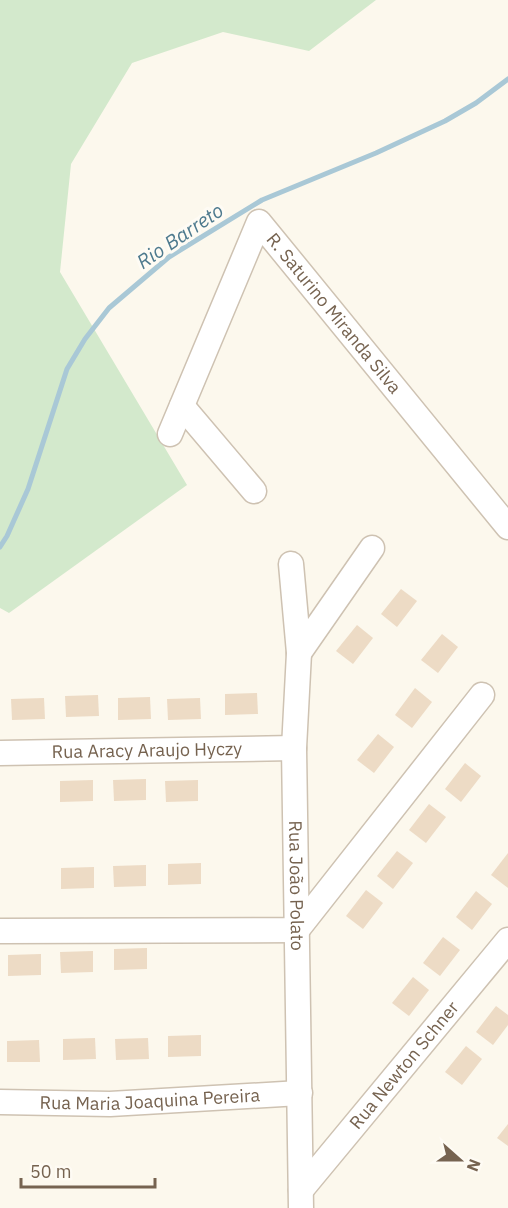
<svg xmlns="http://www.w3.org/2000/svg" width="508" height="1208" viewBox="0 0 508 1208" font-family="'IBM Plex Sans',sans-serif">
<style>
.green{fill:#d3e9cc}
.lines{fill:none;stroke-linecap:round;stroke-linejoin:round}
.stream{stroke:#a9c8d6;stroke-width:5}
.building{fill:#eddbc5}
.minor-casing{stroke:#cec2b2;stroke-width:27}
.minor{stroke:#fff;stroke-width:24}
.labels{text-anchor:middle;stroke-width:6;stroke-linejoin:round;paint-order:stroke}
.street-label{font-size:18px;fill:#766350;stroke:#fefbf4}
.water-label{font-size:20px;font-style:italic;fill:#4e7a8e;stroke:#fefbf4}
</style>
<rect width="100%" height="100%" fill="#fcf8ed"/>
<polygon class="green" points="0,0 376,0 309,51 223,32 132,63 71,164 60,272 187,485 9,613 0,608"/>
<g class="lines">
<polyline class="stream" points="0,547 7,536 28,489 67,369 85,339 109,308 169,257 262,200 376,153 445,121 476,103 508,79"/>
</g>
<g class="building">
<polygon points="401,589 417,601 397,627 381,614"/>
<polygon points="357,625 373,638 353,664 336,651"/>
<polygon points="442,634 458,647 438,673 421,660"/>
<polygon points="415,688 432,702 412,728 395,715"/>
<polygon points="257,693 258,714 225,715 225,694"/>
<polygon points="98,695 99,716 66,717 65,696"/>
<polygon points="150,697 151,719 118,720 118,698"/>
<polygon points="44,698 45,719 12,720 11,699"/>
<polygon points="200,698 201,719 168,720 167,699"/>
<polygon points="378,734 394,747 374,773 357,760"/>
<polygon points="465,763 481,776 461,802 445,789"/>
<polygon points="146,779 146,800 114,801 113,780"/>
<polygon points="93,780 93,801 60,802 60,781"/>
<polygon points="198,780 198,801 166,802 165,781"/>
<polygon points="429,804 446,817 426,843 409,830"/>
<polygon points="397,851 413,863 393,889 377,876"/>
<polygon points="508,853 508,888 491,875"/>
<polygon points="201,863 201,884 168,885 168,864"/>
<polygon points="146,865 146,886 114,887 113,866"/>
<polygon points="94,867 94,888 61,889 61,868"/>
<polygon points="366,890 383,903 363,929 346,916"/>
<polygon points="476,891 492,904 472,930 456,917"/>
<polygon points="443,937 460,950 440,976 423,963"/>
<polygon points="147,948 147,969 114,970 114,949"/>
<polygon points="93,951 93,972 61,973 60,952"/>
<polygon points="41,954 41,975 8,976 8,955"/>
<polygon points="413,977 429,990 409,1016 392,1003"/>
<polygon points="496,1006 508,1015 508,1025 493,1045 476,1032"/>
<polygon points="201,1035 201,1056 168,1057 168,1036"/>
<polygon points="95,1038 96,1059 63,1060 63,1039"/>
<polygon points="148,1038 149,1059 116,1060 115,1039"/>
<polygon points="39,1040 40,1062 7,1062 7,1041"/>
<polygon points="466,1046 482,1059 462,1085 445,1072"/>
<polygon points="508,1124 508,1146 497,1138"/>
</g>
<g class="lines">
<g class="minor-casing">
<g id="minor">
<polyline points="182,406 254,491"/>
<path id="s1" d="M170 434 259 222 508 527"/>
<path id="s2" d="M291 564 299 653 294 748 301 1208"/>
<polyline points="299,653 372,548"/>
<path id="s3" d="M0 753 294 748"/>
<polyline points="0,931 297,930 482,695"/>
<path id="s4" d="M0 1102 110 1104 300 1093"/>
<path id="s5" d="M301 1190 508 940"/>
</g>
</g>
<use href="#minor" class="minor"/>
</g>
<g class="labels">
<g class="street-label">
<text dy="6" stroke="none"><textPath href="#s1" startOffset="348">R. Saturino Miranda Silva</textPath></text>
<text dy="6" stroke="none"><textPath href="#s3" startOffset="147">Rua Aracy Araujo Hyczy</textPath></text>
<text dy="6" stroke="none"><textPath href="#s2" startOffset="322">Rua João Polato</textPath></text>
<text dy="6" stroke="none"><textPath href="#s5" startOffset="162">Rua Newton Schner</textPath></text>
<text dy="6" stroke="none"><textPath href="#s4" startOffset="150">Rua Maria Joaquina Pereira</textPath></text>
</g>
<g class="water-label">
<text transform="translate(180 236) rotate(-34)" y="7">Rio Barreto</text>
</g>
</g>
<g transform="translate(460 1160) rotate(111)" stroke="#fefbf4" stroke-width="4.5" paint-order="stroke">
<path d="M0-4.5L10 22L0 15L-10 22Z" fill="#766350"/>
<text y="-9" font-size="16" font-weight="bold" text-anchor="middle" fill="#766350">N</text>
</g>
<path d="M21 1178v9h134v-9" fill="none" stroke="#766350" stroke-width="3"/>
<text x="30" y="1178" font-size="18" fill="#766350" stroke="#fefbf4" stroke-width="4.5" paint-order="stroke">50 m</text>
</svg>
